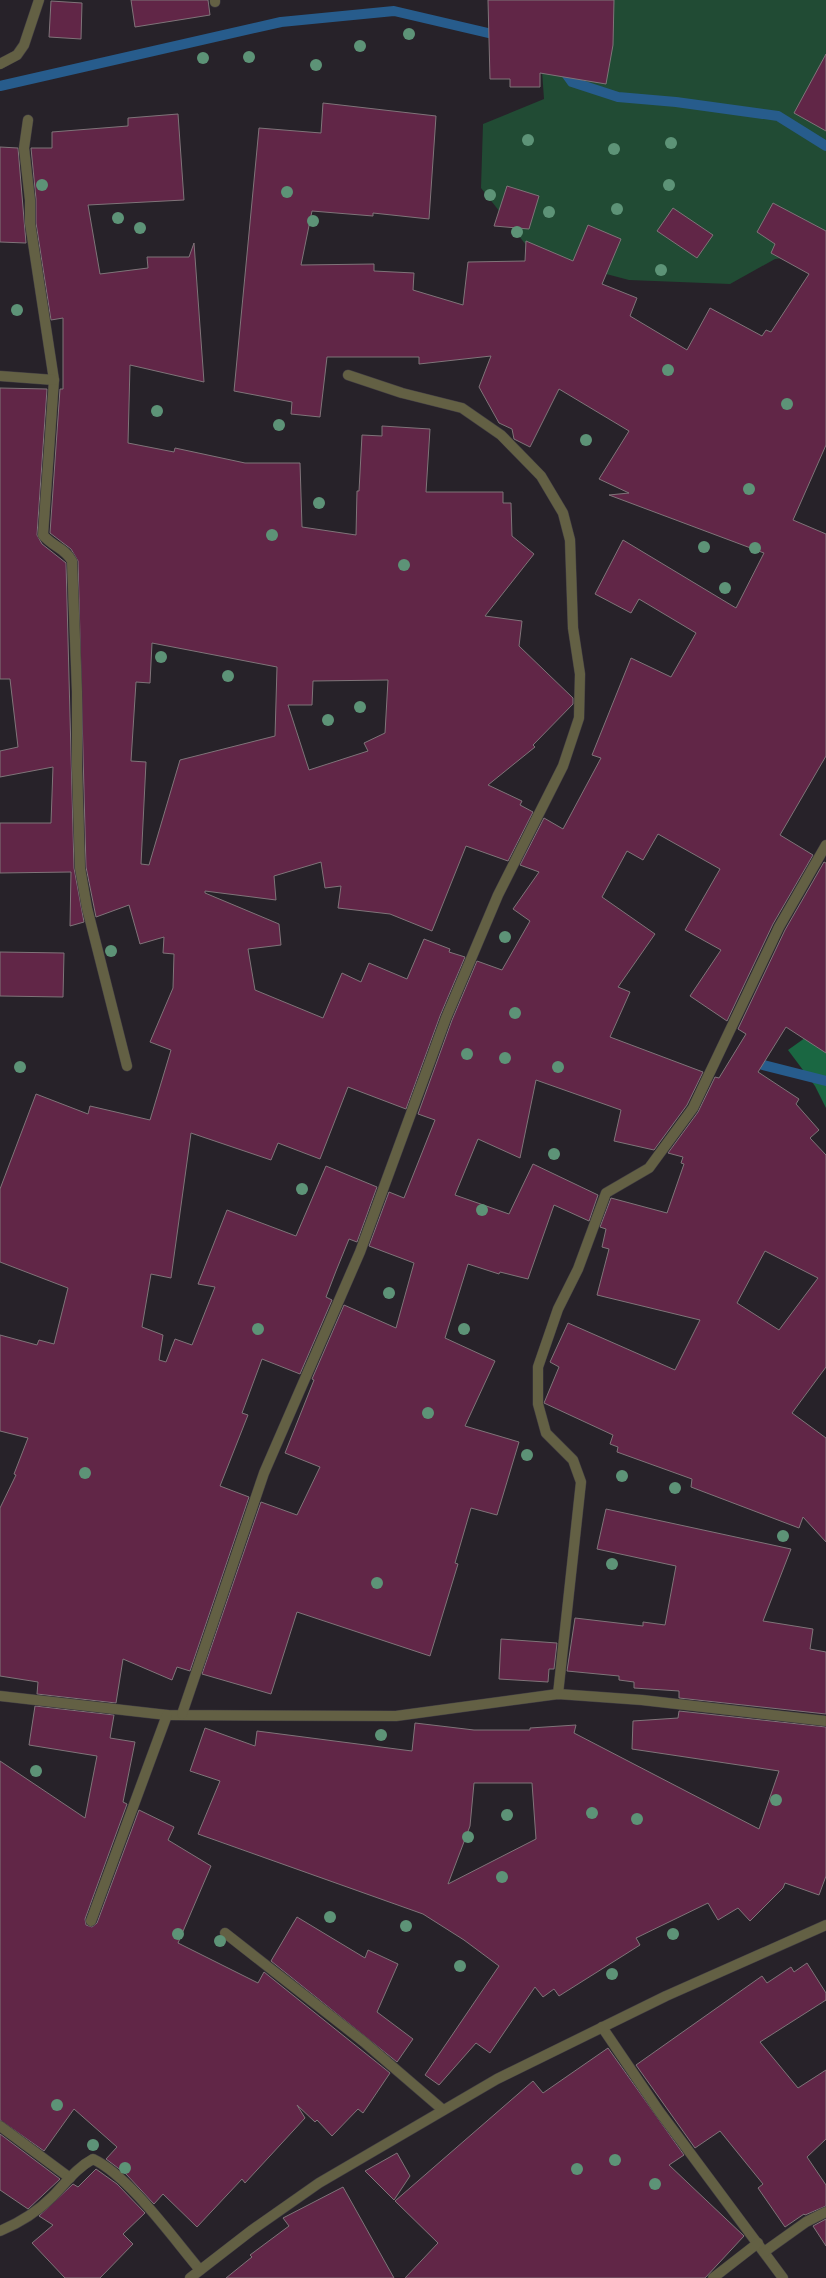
<svg xmlns="http://www.w3.org/2000/svg" width="826" height="2278" viewBox="0 0 826 2278" font-family="'Work Sans',sans-serif">
<style>
.green{fill:#214b34}
.forest{fill:#1a6742}
.lines{fill:none;stroke-linecap:round;stroke-linejoin:round}
.stream{stroke:#275c8c;stroke-width:10}
.building{fill:#612647;stroke:#7f7479;fill-rule:evenodd}
.minor-casing{stroke:#413d43;stroke-width:11}
.minor{stroke:#636044;stroke-width:10}
.tree{fill:#5d9377}
</style>
<rect width="100%" height="100%" fill="#272229"/>
<polygon class="green" points="537,0 826,0 826,252 775,259 730,284 629,280 534,255 481,188 483,124 544,99"/>
<polygon class="forest" points="826,1023 826,1108 815,1086 788,1050"/>
<g class="lines">
<g class="stream">
<polyline points="562,68 572,82 618,97 676,102 778,116 826,146"/>
<polyline points="0,86 281,22 394,11 501,36"/>
<polyline points="759,1064 826,1081"/>
</g>
</g>
<g class="building">
<polygon points="131,0 208,0 210,15 135,27"/>
<polygon points="488,0 614,0 613,45 606,84 540,73 540,87 510,87 510,79 490,79"/>
<polygon points="51,1 82,3 81,39 49,37"/>
<polygon points="826,54 826,131 794,113"/>
<polygon points="323,103 436,116 429,219 373,213 373,216 312,211 301,265 374,264 374,271 414,273 413,290 463,305 468,262 525,261 526,241 573,261 588,225 621,239 602,284 637,298 630,316 687,350 710,308 762,336 766,330 771,332 809,274 771,253 775,244 757,232 773,203 826,231 826,445 793,520 826,534 826,756 780,835 813,855 773,924 727,1021 690,996 721,950 685,930 720,869 658,834 643,860 627,851 602,897 655,934 618,987 630,992 610,1037 703,1072 687,1105 654,1150 614,1141 621,1110 536,1080 520,1158 478,1139 455,1195 509,1214 533,1164 598,1195 589,1221 554,1205 528,1279 500,1272 499,1274 468,1264 445,1338 495,1361 465,1426 519,1442 497,1515 471,1508 455,1563 458,1564 430,1656 297,1612 271,1694 202,1674 261,1502 297,1515 320,1467 285,1453 314,1380 312,1379 344,1305 396,1328 414,1263 369,1246 389,1192 404,1198 435,1120 418,1114 452,1020 477,961 502,970 530,921 513,909 539,872 520,865 544,818 563,829 601,758 592,755 631,658 671,677 696,633 639,599 631,613 595,594 623,540 736,608 764,553 609,495 629,493 599,479 629,431 559,389 530,447 514,439 512,429 499,423 479,387 491,356 419,364 419,357 327,357 320,417 291,414 292,402 234,391 259,128 321,133"/>
<path d="M178 114 184 200 88 205 100 274 148 268 147 257H189L194 243 204 382 130 365 128 443 174 452 175 448 245 463H300L302 527 356 535 357 491H359L362 435 382 436V426L430 429 426 492H503V503H511L512 536 534 554 485 616 522 621 519 646 573 698V704L533 745 535 747 488 785 522 801 520 805 533 812 508 861 466 846 432 931 390 914 338 908 341 886 325 888 321 862 274 876 276 900 205 891V893L279 924 281 945 248 949 255 990 323 1018 342 973 361 982 369 963 407 979 424 939 450 949 449 952 465 957 440 1016 406 1109 348 1087 320 1159 278 1143 271 1160 191 1133 171 1278 151 1274 142 1327 163 1335 159 1360 166 1362 175 1339 192 1345 215 1287 198 1284 227 1210 296 1236 326 1166 377 1187 357 1242 349 1239 336 1271 326 1297 332 1300 300 1374 262 1359 242 1413 248 1415 220 1486 249 1497 190 1671 177 1667 172 1680 123 1659 116 1703 37 1694 38 1682 0 1676V1508L16 1475 14 1474 28 1438 0 1431V1335L37 1345 39 1340 54 1344 68 1288 0 1262V1189L36 1094 88 1114 90 1106 150 1120 171 1050 150 1042 173 988 174 954 163 953 164 937 140 944 129 905 96 917 86 867 78 561 71 549 50 533 60 389H63V318L51 320 36 223V199L31 148H52V132L128 126V118ZM152 643 277 667 275 736 180 760 149 865 141 864 146 762 131 761 136 682 150 683ZM388 680 385 733 364 743 368 751 309 770 288 705H312L313 681Z"/>
<polygon points="0,147 18,148 26,243 0,242"/>
<polygon points="507,186 539,196 529,229 494,226"/>
<polygon points="673,208 713,235 697,258 657,231"/>
<polygon points="0,388 47,389 37,535 42,544 66,563 74,868 84,922 70,926 71,872 0,873 0,823 51,823 53,767 0,777 0,751 18,747 10,679 0,679"/>
<path d="M824 862 826 863V1053L786 1027 758 1072 799 1099 796 1104 819 1130 810 1138 826 1155V1367L792 1413 826 1438V1542L803 1517 799 1528 691 1487 692 1479 617 1452 618 1447 610 1444 613 1435 544 1403 559 1367 550 1362 568 1323 675 1370 700 1320 597 1295 609 1249 602 1247 606 1229 600 1227 611 1198 667 1213 684 1164 681 1163 683 1157 668 1153 698 1112 715 1077 719 1078 746 1034 738 1029 785 930ZM765 1251 818 1278 779 1330 737 1303Z"/>
<polygon points="0,952 64,953 63,997 0,996"/>
<polygon points="606,1509 791,1549 763,1621 813,1629 810,1649 826,1652 826,1714 679,1698 679,1691 634,1688 634,1682 619,1680 619,1676 567,1671 575,1618 643,1626 643,1622 665,1625 676,1566 597,1549"/>
<polygon points="501,1639 557,1643 554,1669 549,1669 548,1682 499,1679"/>
<polygon points="35,1706 114,1715 110,1738 135,1742 123,1802 127,1804 85,1919 86,1925 92,1927 97,1923 139,1810 174,1827 168,1840 211,1866 178,1943 258,1983 264,1972 390,2073 363,2113 358,2109 332,2136 317,2120 315,2122 297,2105 305,2118 245,2183 242,2179 197,2227 163,2194 154,2204 126,2174 106,2159 117,2147 74,2109 44,2151 0,2120 0,1761 85,1818 97,1756 29,1745"/>
<path d="M679 1711 826 1727V1876L819 1895 785 1883 783 1888 750 1921 738 1908 718 1920 708 1903 636 1938 640 1945 559 1996 554 1989 543 1997 535 1987 490 2053 476 2043 439 2085 425 2075 499 1966 464 1940 423 1914 198 1834 220 1781 190 1771 205 1728 255 1746 257 1731 412 1751 415 1723 474 1730H530V1728L576 1725 574 1733 759 1829 779 1771 632 1749 633 1721 678 1718ZM474 1783H532L536 1839 448 1884 470 1826Z"/>
<polygon points="297,1917 365,1958 368,1950 398,1964 377,2012 413,2039 397,2062 271,1961"/>
<polygon points="807,1963 826,1993 826,2000 760,2042 798,2088 826,2070 826,2139 807,2157 826,2185 826,2206 805,2215 804,2214 785,2227 758,2188 763,2184 720,2131 695,2148 636,2065 762,1976 767,1983 791,1967 794,1972"/>
<polygon points="608,2048 684,2155 669,2165 744,2236 705,2278 405,2278 438,2243 395,2201 533,2081 543,2093"/>
<polygon points="0,2134 60,2179 28,2209 0,2190"/>
<polygon points="397,2153 410,2176 394,2200 365,2171"/>
<polygon points="96,2169 117,2184 145,2213 123,2234 133,2244 100,2278 65,2278 32,2243 53,2225 39,2216 73,2184 78,2187"/>
<polygon points="343,2187 394,2278 226,2278 252,2257 250,2255 289,2226 283,2218"/>
<polygon points="826,2219 826,2246 813,2226"/>
</g>
<g class="lines">
<g class="minor-casing">
<g id="minor">
<polyline points="215,2 215,0"/>
<polyline points="0,64 17,55 24,45 39,0"/>
<path d="M28 120 24 148 30 200V223L54 380 43 535C53 547 65 548 72 561L77 692V766L80 868 87 908 127 1066"/>
<polyline points="0,376 54,380"/>
<polyline points="558,1694 581,1482 573,1460 546,1433 538,1404 538,1367 558,1309 578,1269 606,1193 649,1168 693,1108 779,927 826,845"/>
<polyline points="0,1696 167,1715 396,1716 558,1694 642,1700 826,1721"/>
<polyline points="182,1714 264,1473 360,1252 446,1018 498,895 563,766 579,718 580,674 573,628 570,540 563,513 541,476 501,435 462,408 402,393 348,375"/>
<polyline points="91,1921 167,1715"/>
<polyline points="225,1933 364,2042 443,2110"/>
<polyline points="602,2027 659,2111 783,2278"/>
<polyline points="0,2126 70,2178"/>
<path d="M0 2231C19 2223 37 2212 52 2197 65 2184 76 2168 93 2159 129 2176 173 2238 200 2270"/>
<polyline points="764,2252 806,2222 826,2212"/>
<polyline points="190,2278 252,2230 319,2183 497,2079 666,1996 826,1925"/>
<polyline points="713,2278 758,2243"/>
</g>
</g>
<use href="#minor" class="minor"/>
</g>
<g class="tree">
<circle cx="409" cy="34" r="6"/>
<circle cx="360" cy="46" r="6"/>
<circle cx="249" cy="57" r="6"/>
<circle cx="203" cy="58" r="6"/>
<circle cx="316" cy="65" r="6"/>
<circle cx="528" cy="140" r="6"/>
<circle cx="671" cy="143" r="6"/>
<circle cx="614" cy="149" r="6"/>
<circle cx="42" cy="185" r="6"/>
<circle cx="669" cy="185" r="6"/>
<circle cx="287" cy="192" r="6"/>
<circle cx="490" cy="195" r="6"/>
<circle cx="617" cy="209" r="6"/>
<circle cx="549" cy="212" r="6"/>
<circle cx="118" cy="218" r="6"/>
<circle cx="313" cy="221" r="6"/>
<circle cx="140" cy="228" r="6"/>
<circle cx="517" cy="232" r="6"/>
<circle cx="661" cy="270" r="6"/>
<circle cx="17" cy="310" r="6"/>
<circle cx="668" cy="370" r="6"/>
<circle cx="787" cy="404" r="6"/>
<circle cx="157" cy="411" r="6"/>
<circle cx="279" cy="425" r="6"/>
<circle cx="586" cy="440" r="6"/>
<circle cx="749" cy="489" r="6"/>
<circle cx="319" cy="503" r="6"/>
<circle cx="272" cy="535" r="6"/>
<circle cx="704" cy="547" r="6"/>
<circle cx="755" cy="548" r="6"/>
<circle cx="404" cy="565" r="6"/>
<circle cx="725" cy="588" r="6"/>
<circle cx="161" cy="657" r="6"/>
<circle cx="228" cy="676" r="6"/>
<circle cx="360" cy="707" r="6"/>
<circle cx="328" cy="720" r="6"/>
<circle cx="505" cy="937" r="6"/>
<circle cx="111" cy="951" r="6"/>
<circle cx="515" cy="1013" r="6"/>
<circle cx="467" cy="1054" r="6"/>
<circle cx="505" cy="1058" r="6"/>
<circle cx="20" cy="1067" r="6"/>
<circle cx="558" cy="1067" r="6"/>
<circle cx="554" cy="1154" r="6"/>
<circle cx="302" cy="1189" r="6"/>
<circle cx="482" cy="1210" r="6"/>
<circle cx="389" cy="1293" r="6"/>
<circle cx="258" cy="1329" r="6"/>
<circle cx="464" cy="1329" r="6"/>
<circle cx="428" cy="1413" r="6"/>
<circle cx="527" cy="1455" r="6"/>
<circle cx="85" cy="1473" r="6"/>
<circle cx="622" cy="1476" r="6"/>
<circle cx="675" cy="1488" r="6"/>
<circle cx="783" cy="1536" r="6"/>
<circle cx="612" cy="1564" r="6"/>
<circle cx="377" cy="1583" r="6"/>
<circle cx="381" cy="1735" r="6"/>
<circle cx="36" cy="1771" r="6"/>
<circle cx="776" cy="1800" r="6"/>
<circle cx="592" cy="1813" r="6"/>
<circle cx="507" cy="1815" r="6"/>
<circle cx="637" cy="1819" r="6"/>
<circle cx="468" cy="1837" r="6"/>
<circle cx="502" cy="1877" r="6"/>
<circle cx="330" cy="1917" r="6"/>
<circle cx="406" cy="1926" r="6"/>
<circle cx="178" cy="1934" r="6"/>
<circle cx="673" cy="1934" r="6"/>
<circle cx="220" cy="1941" r="6"/>
<circle cx="460" cy="1966" r="6"/>
<circle cx="612" cy="1974" r="6"/>
<circle cx="57" cy="2105" r="6"/>
<circle cx="93" cy="2145" r="6"/>
<circle cx="615" cy="2160" r="6"/>
<circle cx="125" cy="2168" r="6"/>
<circle cx="577" cy="2169" r="6"/>
<circle cx="655" cy="2184" r="6"/>
</g>
</svg>
